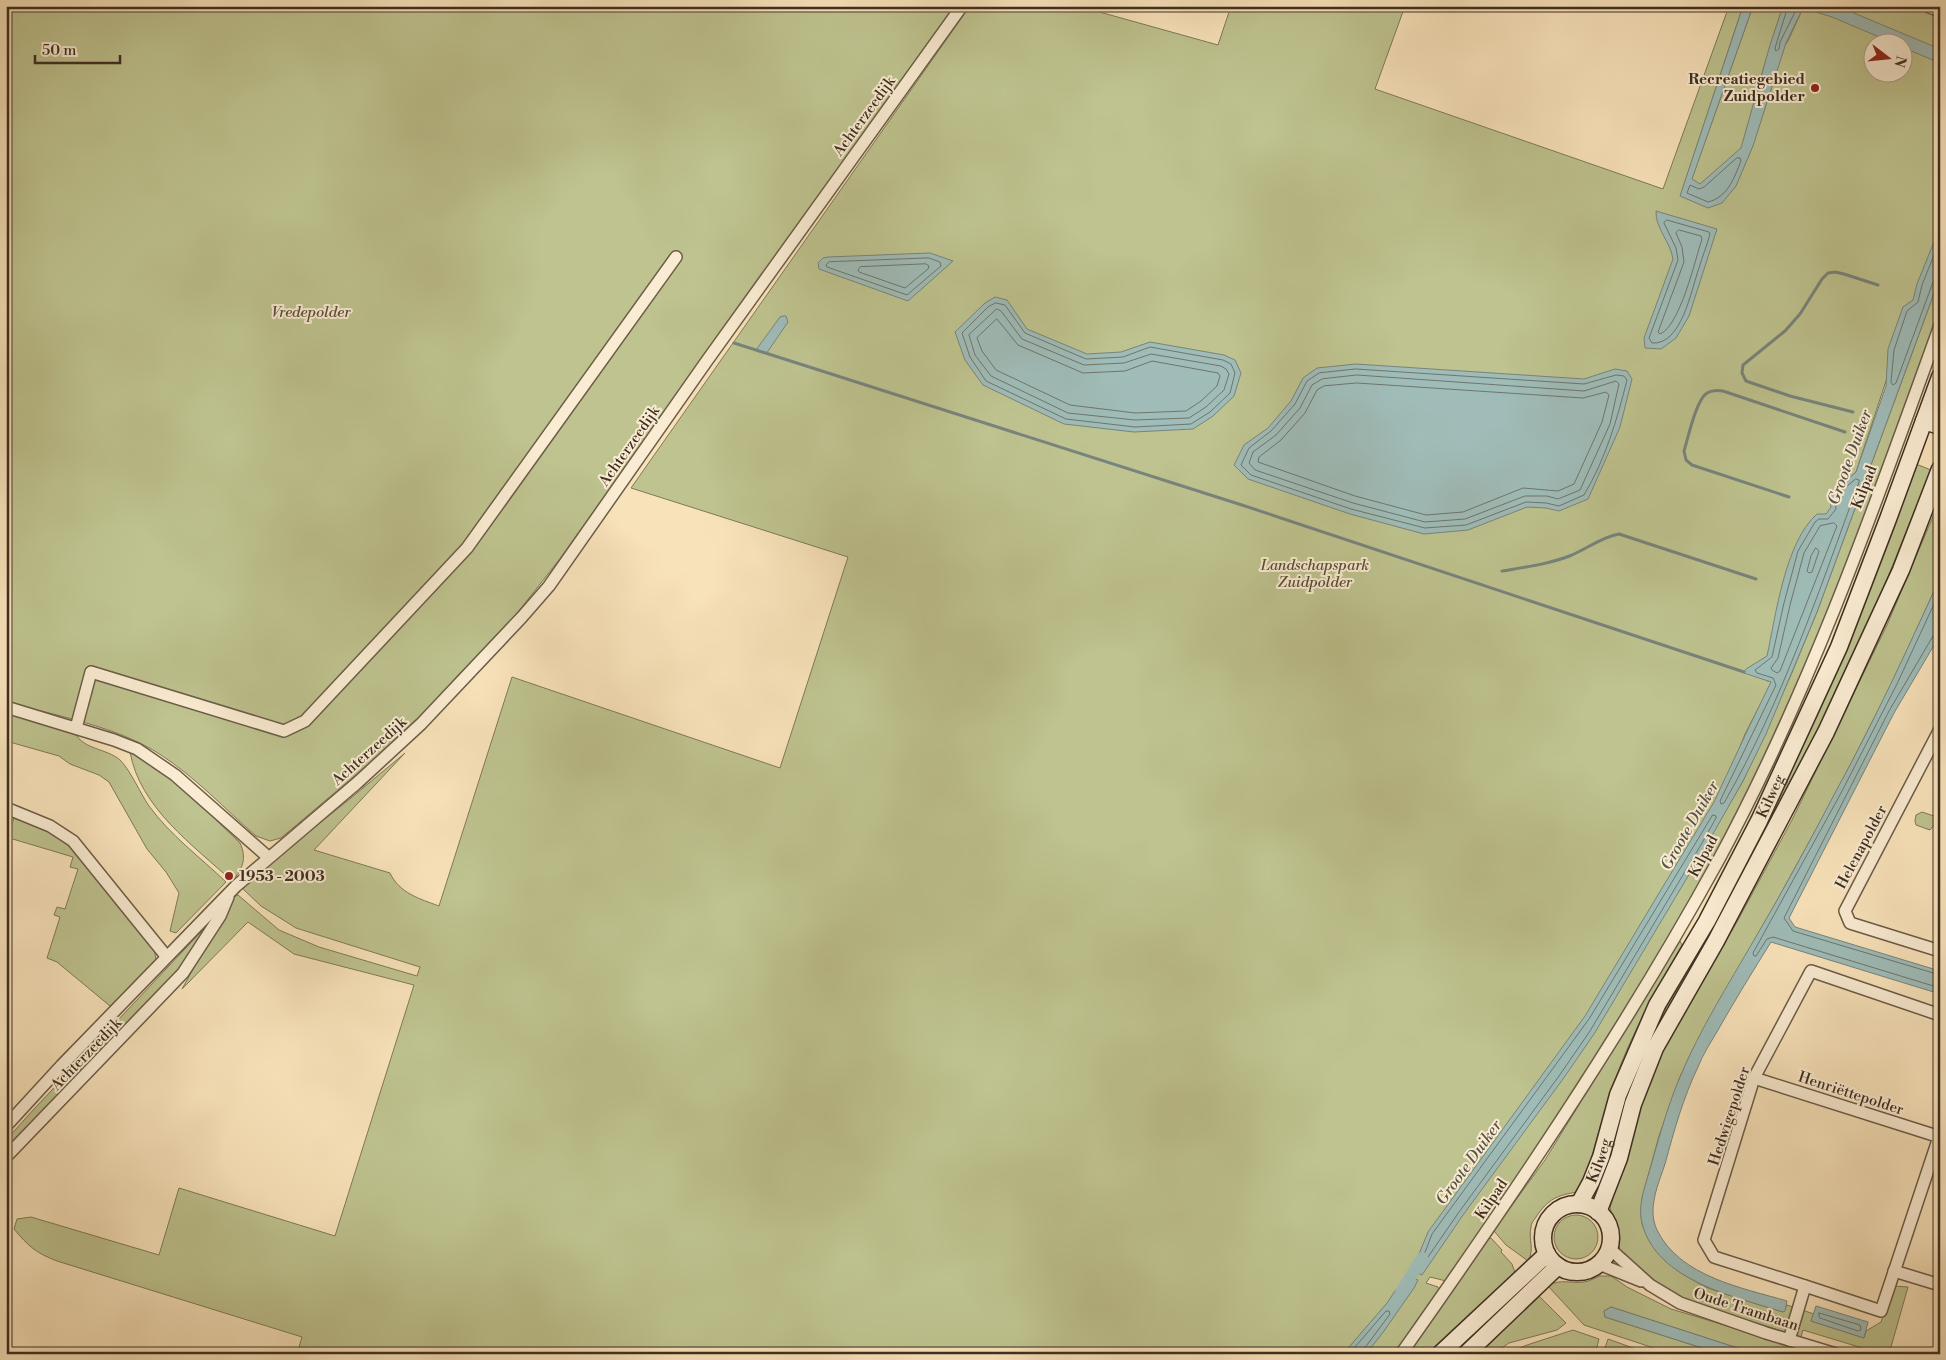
<svg xmlns="http://www.w3.org/2000/svg" width="1946" height="1360" viewBox="0 0 1946 1360" font-family="'Libre Bodoni',serif">
<style>
.green{fill:#bec38f;stroke:#7e7958;fill-rule:evenodd}
.water{fill:#9fbcb8;stroke:#78847c}
.lines{fill:none;stroke-linecap:round;stroke-linejoin:round}
.shore{stroke:#6e766d;stroke-width:1}
.stream{stroke:#78847c;stroke-width:3}
.canal{stroke:#9fbcb8;stroke-width:12}
.minor-casing{stroke:#6c5c48;stroke-width:14}
.secondary-casing{stroke:#3e2f22;stroke-width:19}
.minor{stroke:#faecd2;stroke-width:11}
.secondary{stroke:#faecd2;stroke-width:16}
.poi-dot{fill:#8f2418;stroke:#faecd2;stroke-width:2}
.labels{text-anchor:middle;stroke-width:4;stroke-linejoin:round;paint-order:stroke}
.poi-label{font-size:15px;font-weight:bold;fill:#3e2f22;stroke:#faecd2;text-anchor:end}
.street-label{font-size:15px;fill:#3e2f22;stroke:#faecd2}
.park-label{font-size:15px;font-style:italic;fill:#584d38;stroke:#faecd2}
.water-label{font-size:16px;font-style:italic;fill:#565248;stroke:#faecd2}
</style>
<rect width="100%" height="100%" fill="#f8e2ba"/>
<filter id="stains"><feTurbulence type="fractalNoise" baseFrequency=".004" numOctaves="4"/><feColorMatrix values="0 0 0 0 .2 0 0 0 0 .09 0 0 0 0 .02 0 0 0 .5 -.17"/></filter>
<radialGradient id="worn" r=".72"><stop offset=".6" stop-color="#630" stop-opacity="0"/><stop offset="1" stop-color="#630" stop-opacity=".3"/></radialGradient>
<g class="green">
<path d="M6 6H954L559 560 507 626 461 672 422 715 384 751 281 838 270 841 256 836C225 809 195 777 161 755 119 727 54 715 6 702Z"/>
<path d="M970 6H1078L1218 45 1231 6H1405L1375 89 1663 189 1729 6H1743L1682 191 1693 175 1753 6H1783L1761 77 1788 41 1803 8 1812 6H1906L1940 17V247L1886 381 1856 472 1846 481 1767 681 1772 682 1745 734 1691 870 1743 781 1791 675 1817 612 1940 277V310L1836 594 1763 760 1720 847 1651 967 1586 1075 1446 1281 1430 1277 1426 1283 1438 1287 1439 1292 1395 1354H297L302 1337 57 1261C36 1253 28 1246 14 1229L17 1219 31 1217 159 1255 179 1188 335 1236 414 985 294 954 248 922 182 989 233 897 238 895 279 930 319 947 417 976 420 967 296 928 261 906 243 889 265 867 351 798 405 753 314 850 390 873C399 893 420 899 439 906L512 677 780 768 848 557 631 488ZM1874 42H1904V72H1874Z"/>
<polygon points="1916,464 1931,470 1856,656 1714,933 1605,1178 1600,1175 1620,1110 1653,1030 1729,897 1775,806 1822,705 1861,612"/>
<polygon points="1940,500 1940,578 1893,681 1837,791 1774,906 1693,1049 1679,1079 1659,1136 1642,1198 1641,1214 1642,1224 1648,1238 1659,1253 1678,1271 1703,1286 1719,1292 1783,1312 1787,1305 1814,1314 1811,1321 1864,1338 1866,1331 1881,1322 1893,1286 1908,1287 1889,1354 1882,1354 1803,1330 1801,1337 1680,1299 1664,1288 1622,1254 1618,1246 1617,1230 1610,1208 1640,1103 1667,1041 1738,920 1792,820 1887,625"/>
<path d="M6 712 75 733C84 750 106 748 120 760 131 771 140 793 149 806 170 835 201 858 226 882L176 933 170 931 179 893 166 872 147 849 109 782 99 775 70 764 59 756 6 741Z"/>
<path d="M130 752 163 771 187 792 240 843C247 858 243 869 232 881 193 845 140 808 130 752Z"/>
<polygon points="1922,812 1940,818 1940,826 1934,825 1930,830 1916,825 1915,821 1916,815"/>
<polygon points="15,815 62,838 154,944 156,961 110,1006 57,962 47,958 60,917 54,915 57,907 65,909 78,869 70,867 73,857 6,837 6,826 11,827"/>
<polygon points="217,915 184,964 6,1155 6,1140 35,1108"/>
<path d="M1680 941 1682 945 1647 1007 1628 1047 1611 1089 1591 1160 1578 1192C1557 1195 1548 1199 1536 1217 1534 1220 1531 1223 1531 1227 1528 1240 1535 1249 1528 1261L1506 1245 1494 1231 1496 1227 1545 1160Z"/>
<circle cx="1576" cy="1237" r="22"/>
<polygon points="1489,1238 1491,1238 1502,1250 1501,1252 1512,1264 1516,1275 1433,1354 1406,1354"/>
<path d="M1600 1276H1611L1627 1287 1671 1309 1791 1345 1789 1352 1796 1354H1756L1611 1307 1604 1311 1605 1317 1721 1354H1672L1584 1325 1548 1286C1560 1278 1571 1284 1584 1282 1590 1281 1595 1278 1600 1276Z"/>
<polygon points="1539,1296 1566,1323 1557,1330 1509,1343 1493,1354 1476,1354"/>
<polygon points="1573,1330 1599,1339 1595,1354 1579,1354 1581,1349 1576,1348 1568,1354 1505,1354 1527,1345"/>
<polygon points="1608,1339 1650,1354 1603,1354"/>
</g>
<g class="water">
<polygon points="1743,6 1753,6 1692,179 1700,184 1741,148 1770,45 1783,6 1837,6 1940,49 1940,63 1904,48 1904,42 1891,42 1832,17 1803,8 1786,43 1753,146 1736,186 1722,203 1708,208 1680,196"/>
<path d="M1656 211 1717 229 1689 316 1676 338 1661 349 1645 348 1644 338 1673 259C1671 243 1655 228 1656 211Z"/>
<path d="M1940 227V277L1817 612 1766 734 1743 781 1706 846 1594 1034 1563 1079 1463 1215 1422 1275 1412 1271 1428 1232 1585 1016 1714 802 1750 725 1771 682 1744 673 1746 669 1767 656C1776 615 1785 542 1817 514H1826L1831 507 1829 496 1856 472 1886 386 1888 349 1903 307 1913 300 1917 284Z"/>
<polygon points="930,253 953,261 908,301 819,269 818,263 823,258 828,257"/>
<polygon points="995,297 1007,300 1027,329 1087,354 1121,352 1150,342 1224,355 1235,360 1241,373 1234,396 1213,416 1193,429 1134,432 1064,424 983,385 965,360 955,332 985,303"/>
<polygon points="783,316 786,316 788,322 766,354 756,350 780,317"/>
<polygon points="1356,364 1584,379 1615,369 1627,371 1632,379 1620,427 1588,499 1559,511 1546,508 1527,507 1468,530 1424,534 1350,514 1248,479 1234,465 1244,445 1268,428 1291,401 1303,378 1317,368"/>
<path d="M1940 578V635L1894 713 1789 918 1795 927 1940 971V994L1771 942C1753 971 1735 1000 1718 1030 1711 1042 1703 1054 1698 1067 1683 1098 1674 1131 1665 1164 1658 1185 1647 1209 1657 1230 1680 1277 1743 1288 1787 1301L1785 1311 1783 1312C1736 1297 1656 1281 1642 1223 1637 1203 1647 1182 1652 1162 1660 1134 1668 1105 1680 1077 1700 1029 1728 985 1754 940 1783 891 1810 841 1836 791 1874 722 1907 650 1940 578Z"/>
<polygon points="1408,1277 1418,1280 1414,1288 1384,1331 1366,1354 1343,1354 1387,1303 1397,1288"/>
<polygon points="1816,1306 1868,1322 1864,1338 1811,1321"/>
<polygon points="1611,1307 1756,1354 1721,1354 1605,1317 1604,1311"/>
</g>
<g class="lines">
<g class="shore">
<polyline points="1788,6 1775,48 1776,51 1779,49 1780,42 1798,6"/>
<path d="M1737 158H1740L1741 161C1734 178 1728 197 1708 202L1687 193 1690 185 1699 189 1704 187Z"/>
<path d="M1667 220 1709 232 1710 234C1707 246 1702 257 1699 268 1691 290 1682 345 1652 343L1649 338 1678 260 1676 248 1664 223Z"/>
<path d="M1679 230 1701 236 1702 239C1695 260 1680 326 1660 334L1658 332 1684 262 1682 247 1676 233Z"/>
<polyline points="1940,240 1922,285 1918,302 1907,311 1894,350 1891,382 1893,385 1896,383 1933,282 1936,279 1940,278"/>
<polygon points="929,258 940,262 941,266 907,295 827,267 826,265 829,262"/>
<polygon points="926,264 929,266 928,269 905,288 859,272 858,270 860,267"/>
<polygon points="996,303 1005,305 1025,333 1086,359 1123,357 1150,347 1223,360 1231,364 1235,373 1230,393 1210,412 1191,424 1135,427 1066,419 986,381 970,357 962,333 988,307"/>
<polygon points="997,309 1001,311 1022,339 1084,365 1124,363 1151,354 1221,366 1226,369 1229,374 1224,390 1206,407 1189,418 1135,420 1068,413 991,376 975,355 969,335"/>
<polygon points="997,319 1018,345 1083,373 1125,371 1152,361 1218,373 1220,376 1217,386 1201,401 1186,411 1135,413 1070,405 996,370 982,351 977,338"/>
<path d="M1356 369 1584 384 1616 375 1624 376 1627 380C1617 420 1605 460 1584 495L1559 506 1546 503 1526 502 1466 525 1425 528 1351 509 1251 475 1241 465 1249 448 1271 431 1295 404 1307 381 1319 373Z"/>
<polygon points="1357,375 1584,391 1616,381 1619,384 1610,424 1580,490 1558,499 1547,496 1525,496 1465,519 1425,522 1353,503 1255,470 1249,463 1253,452 1276,435 1300,408 1312,385 1322,379"/>
<polygon points="1357,383 1583,398 1606,392 1609,395 1602,422 1574,484 1558,491 1523,488 1463,512 1426,515 1355,496 1258,462 1259,457 1281,440 1305,413 1317,390 1324,386"/>
<path d="M1856 479 1859 480V482C1819 591 1782 702 1724 803L1721 804 1720 801 1776 685 1773 678 1757 673 1755 670 1772 657 1784 603 1798 551 1815 522 1819 519H1828L1836 509 1835 497Z"/>
<polygon points="1834,523 1837,526 1780,671 1777,673 1772,670 1771,668 1778,658 1790,605 1804,553 1820,526"/>
<polygon points="1816,548 1819,551 1812,572 1809,573 1807,571 1811,556"/>
<polyline points="1940,591 1897,684 1841,793 1753,953 1754,956 1756,956 1767,939 1773,937 1940,988"/>
<polyline points="1940,634 1933,636 1889,711 1784,918 1793,931 1940,975"/>
<polygon points="1713,815 1716,816 1716,818 1702,843 1590,1031 1559,1076 1459,1212 1428,1257 1425,1258 1424,1255 1432,1234 1589,1019"/>
<polygon points="1819,1313 1860,1325 1861,1330 1858,1331 1820,1318"/>
<polyline points="1349,1354 1386,1311 1389,1311 1390,1314 1364,1349 1362,1354"/>
</g>
<g class="stream">
<polyline points="734,343 1245,506 1744,672"/>
<polyline points="1853,412 1790,396 1746,381 1742,373 1743,365 1785,331 1800,314 1822,279 1828,273 1835,272 1844,274 1878,285"/>
<path d="M1789 497 1692 465 1686 460 1684 451C1688 438 1696 400 1707 393 1712 390 1717 390 1723 391L1845 432"/>
<path d="M1502 571C1526 567 1550 564 1572 555 1588 548 1602 537 1619 534L1756 579"/>
</g>
<polyline class="canal" points="1401,1292 1422,1258"/>
<g class="minor-casing">
<g id="minor">
<polyline points="1927,6 1940,11"/>
<polyline points="6,707 114,740 137,749 175,775 268,857"/>
<polyline points="76,728 91,672 284,731 305,721 467,548 676,257"/>
<polyline points="1940,729 1845,911 1850,923 1940,951"/>
<polyline points="6,808 50,826 73,841 166,956"/>
<polyline points="1754,1078 1940,1137"/>
<polyline points="6,1126 62,1065 236,886 357,783 421,724 522,617 549,586 706,362 962,6"/>
<polyline points="6,1157 183,973 220,916 228,897"/>
<polyline points="1609,1248 1650,1285 1680,1303 1766,1333 1836,1354"/>
<polyline points="1599,1264 1641,1281"/>
<polyline points="1894,1271 1940,1285"/>
<polyline points="1805,1286 1714,1257 1704,1240 1754,1078 1811,971 1940,1015"/>
<polyline points="1789,1340 1805,1286 1881,1311 1940,1134"/>
<path d="M1401 1354C1514 1194 1624 1032 1718 861 1810 691 1875 506 1940 325"/>
</g>
</g>
<g class="secondary-casing">
<g id="secondary">
<polyline points="1924,421 1940,426"/>
<path id="s1" d="M1579 1204 1591 1182 1601 1157 1618 1095 1657 1005 1707 921 1759 821 1839 647 1888 519 1940 377"/>
<circle cx="1577" cy="1238" r="34"/>
<polyline points="1598,1212 1619,1158 1633,1104 1655,1048 1716,941 1826,732 1901,570 1940,469"/>
<polyline points="1440,1354 1547,1254"/>
<polyline points="1466,1354 1558,1266"/>
</g>
</g>
<use href="#minor" class="minor"/>
<use href="#secondary" class="secondary"/>
</g>
<g class="poi-dot">
<circle cx="1815" cy="88" r="5"/>
<circle cx="229" cy="876" r="5"/>
</g>
<g class="labels">
<g class="poi-label">
<text x="1805" y="84">Recreatiegebied<tspan x="1805" dy="17">Zuidpolder</tspan></text>
<text x="239" y="881" text-anchor="start">1953 - 2003</text>
</g>
<g class="street-label">
<text transform="translate(864 116) rotate(-54)" y="5">Achterzeedijk</text>
<text transform="translate(629 446) rotate(-55)" y="5">Achterzeedijk</text>
<text transform="translate(1864 487) rotate(-69)" y="5">Kilpad</text>
<text transform="translate(369 751) rotate(-42)" y="5">Achterzeedijk</text>
<text dy="5" stroke="none"><textPath href="#s1" startOffset="452">Kilweg</textPath></text>
<text transform="translate(1861 847) rotate(-62)" y="5">Helenapolder</text>
<text transform="translate(1703 856) rotate(-62)" y="5">Kilpad</text>
<text transform="translate(86 1054) rotate(-46)" y="5">Achterzeedijk</text>
<text transform="translate(1851 1093) rotate(18)" y="5">Henriëttepolder</text>
<text transform="translate(1729 1116) rotate(-72)" y="5">Hedwigepolder</text>
<text dy="5" stroke="none"><textPath href="#s1" startOffset="48">Kilweg</textPath></text>
<text transform="translate(1491 1199) rotate(-56)" y="5">Kilpad</text>
<text transform="translate(1746 1309) rotate(18)" y="5">Oude Trambaan</text>
</g>
<g class="park-label">
<text x="311" y="317">Vredepolder</text>
<text x="1315" y="570">Landschapspark<tspan x="1315" dy="17">Zuidpolder</tspan></text>
</g>
<g class="water-label">
<text transform="translate(1849 457) rotate(-70)" y="6">Groote Duiker</text>
<text transform="translate(1689 825) rotate(-60)" y="6">Groote Duiker</text>
<text transform="translate(1468 1162) rotate(-54)" y="6">Groote Duiker</text>
</g>
</g>
<rect width="1946" height="1360" fill="none" stroke="#f8e2ba" stroke-width="25"/>
<rect x="8" y="8" width="1931" height="1345" fill="none" stroke="#3e2f22" stroke-width="2.5"/>
<rect x="12" y="12" width="1921" height="1335" fill="none" stroke="#3e2f22"/>
<g transform="translate(1888 58) rotate(106)"><circle r="24" fill="#faecd2" stroke="#afa08c"/>
<path d="M0-4L9 19L0 12L-9 19Z" fill="#8f2418"/>
<text y="-8" font-size="14" font-weight="bold" text-anchor="middle" fill="#3e2f22">N</text>
</g>
<path d="M35 55v8h85v-8" fill="none" stroke="#3e2f22" stroke-width="2.5"/>
<text x="42" y="55" font-size="15" fill="#3e2f22" stroke="#faecd2" stroke-width="4" paint-order="stroke">50 m</text>
<rect width="100%" height="100%" filter="url(#stains)"/>
<rect width="100%" height="100%" fill="url(#worn)"/>
</svg>
